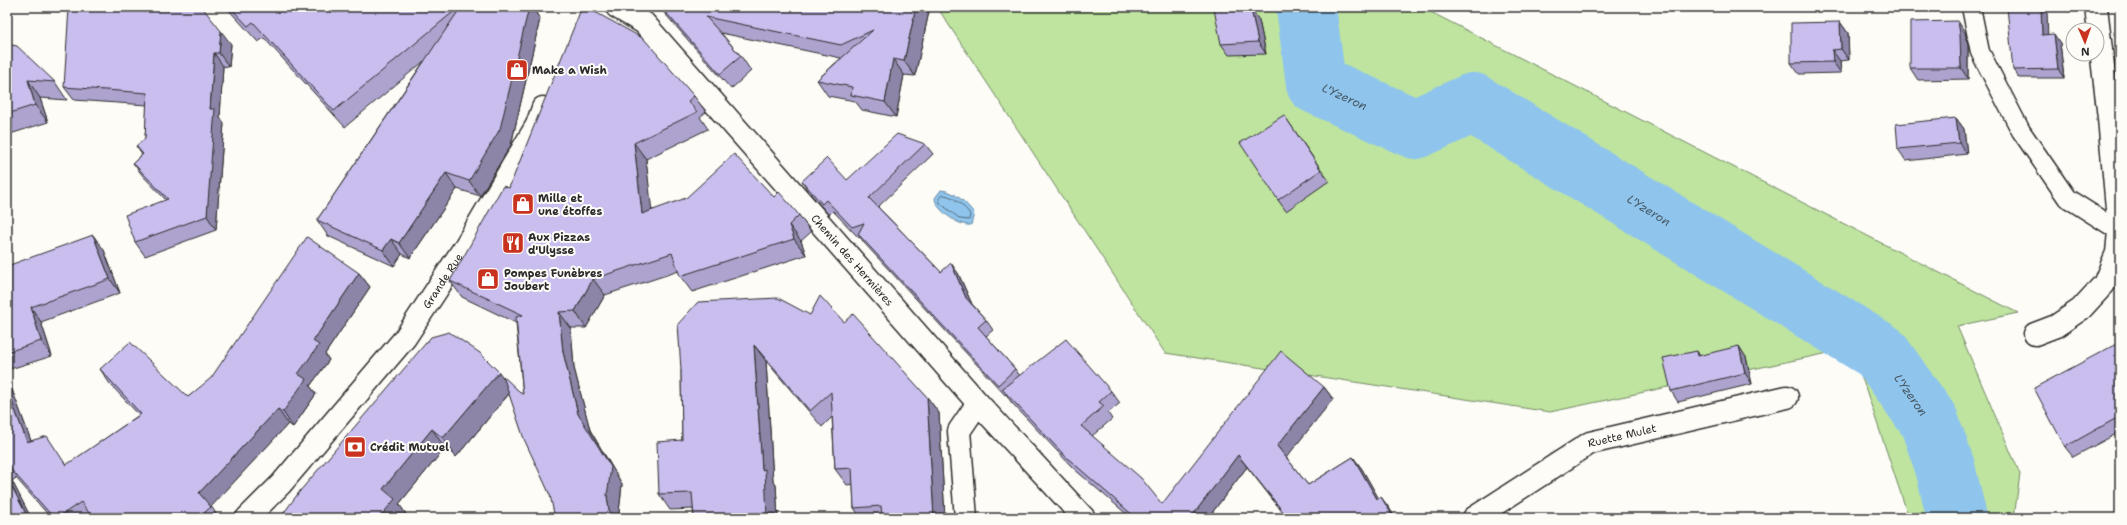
<svg xmlns="http://www.w3.org/2000/svg" width="2127" height="525" viewBox="0 0 2127 525" font-family="'Shantell Sans',sans-serif">
<style>
.green{fill:#bee49f;stroke:#748865}
.water{fill:#8fc5ed;stroke:#67879f}
.lines{fill:none;stroke-linecap:round;stroke-linejoin:round}
.shore{stroke:#536979;stroke-width:1}
.river{stroke:#8fc5ed;stroke-width:60}
.service-casing{stroke:#2b2b2b;stroke-width:21}
.minor-casing{stroke:#2b2b2b;stroke-width:25}
.tertiary-casing{stroke:#2b2b2b;stroke-width:25}
.service{stroke:#fdfcf7;stroke-width:18}
.minor{stroke:#fdfcf7;stroke-width:22}
.tertiary{stroke:#fdfcf7;stroke-width:22}
.wall{fill:#aea3ce;stroke:#2b2b2b}
.shaded-wall{fill:#8d85a7;stroke:#2b2b2b}
.building{fill:#cabeef;stroke:#2b2b2b}
.labels{text-anchor:middle;stroke-width:4;stroke-linejoin:round;paint-order:stroke}
.poi-label{font-size:11px;font-weight:bold;fill:#2b2b2b;stroke:#fdfcf7;text-anchor:start}
.street-label{font-size:11px;fill:#2b2b2b;stroke:#fdfcf7}
.water-label{font-size:12px;font-style:italic;fill:#495965;stroke:#fdfcf7}
</style>
<rect width="100%" height="100%" fill="#fdfcf7"/>
<filter id="ink" filterUnits="userSpaceOnUse"><feTurbulence type="fractalNoise" baseFrequency=".025" numOctaves="2"/><feDisplacementMap in="SourceGraphic" scale="8" xChannelSelector="R" yChannelSelector="G"/><feConvolveMatrix kernelMatrix="1 2 1 2 8 2 1 2 1" color-interpolation-filters="sRGB"/></filter>
<g filter="url(#ink)">
<polygon class="green" points="937,7 1421,7 2018,313 1957,326 2020,474 2014,518 1909,518 1852,348 1550,412 1165,353"/>
<path class="water" d="M941 190C955 191 966 203 974 213L971 225C959 227 935 209 935 198Z"/>
<g class="lines">
<path class="shore" d="M942 195C952 194 964 206 970 214L969 220 960 219 940 203 939 199Z"/>
<path class="river" id="s1" d="M1306 7 1316 84 1415 129 1473 103 1880 352 1929 421 1945 467 1957 518"/>
<g class="service-casing">
<polyline id="service" points="1971,7 1980,52 2021,131 2067,198 2119,231"/>
</g>
<g class="minor-casing">
<g id="minor">
<path id="s2" d="M617 7 644 23 978 403 1084 518"/>
<polyline points="2035,334 2056,326 2081,309 2104,284 2117,253 2119,231 2109,118 2096,7"/>
<polyline points="966,518 959,431 978,403"/>
<path id="s3" d="M1474 518 1590 443 1787 397"/>
</g>
</g>
<g class="tertiary-casing">
<g id="tertiary">
<path id="s4" d="M247 518 281 484 405 338 466 245 537 125 543 108"/>
</g>
</g>
<use href="#service" class="service"/>
<use href="#minor" class="minor"/>
<use href="#tertiary" class="tertiary"/>
</g>
<g class="wall">
<polygon points="226,7 318,7 322,9 336,12 360,7 532,7 540,19 511,145 480,196 457,189 410,258 402,254 394,266 328,236 317,220 424,61 345,127 264,38 258,42"/>
<polygon points="659,7 930,7 915,76 904,75 896,117 862,110 855,101 828,96 817,80 841,58 721,33 741,56 751,71 731,89"/>
<polygon points="143,10 231,44 229,67 223,66 220,117 224,123 216,230 145,256 135,242 166,200 143,176 133,163 142,155 136,146 145,139 147,105 74,100 64,87"/>
<polygon points="1259,20 1266,54 1229,55 1221,44"/>
<polygon points="1840,22 1848,33 1849,60 1840,61 1841,73 1799,74 1791,63"/>
<polygon points="1965,32 1968,45 1968,79 1918,80 1910,68"/>
<polygon points="2048,35 2060,43 2064,78 2019,78 2013,70"/>
<polygon points="7,44 55,82 67,100 40,98 48,122 7,135"/>
<polygon points="694,96 706,112 700,117 708,129 646,159 651,210 774,197 799,215 811,232 801,241 806,255 692,292 680,276 679,271 605,295 586,328 571,328 574,368 590,430 622,484 619,512 550,495 509,394 456,457 445,448 399,504 408,517 407,518 280,518 504,378 523,395 516,323 462,297 450,281 509,188"/>
<polygon points="1284,115 1329,181 1286,211 1278,200"/>
<polygon points="1956,118 1964,129 1967,154 1906,161 1898,149"/>
<polygon points="925,144 933,154 878,207 941,272 958,273 972,304 986,320 993,330 986,336 1015,369 1020,376 1111,391 1120,403 1108,413 1112,419 1092,436 1162,504 1324,387 1333,399 1286,457 1308,485 1353,457 1362,469 1378,498 1381,497 1395,518 1287,518 1247,467 1208,518 1131,518 1073,468 1011,402 1006,394 1005,395 865,244 860,237 859,238 833,211 829,215 809,192 802,181 847,180"/>
<polygon points="104,250 120,293 41,322 52,356 7,370 7,266"/>
<polygon points="359,273 370,287 325,354 329,360 310,386 316,394 293,427 288,424 211,506 219,518 92,518 92,517 90,518 51,518 16,478 12,481 31,518 7,518 7,376 31,441 67,465 139,415 110,384 100,369 188,397"/>
<polygon points="810,315 844,322 927,397 939,413 945,518 861,518 854,508 853,484 847,485 835,469 832,417 822,427 766,361 773,481 776,485 778,518 694,518 693,509 670,510 659,494 682,440 681,370"/>
<polygon points="2120,342 2120,432 2073,457 2065,447"/>
<polygon points="1697,351 1700,356 1746,357 1752,384 1678,402 1671,391"/>
</g>
<g class="shaded-wall">
<polygon points="529,7 532,7 540,19 511,145 480,196 469,181"/>
<polygon points="916,7 930,7 915,76 904,61"/>
<polygon points="2041,7 2047,7 2048,44 2042,35"/>
<polygon points="1251,9 1259,20 1266,54 1258,42"/>
<polygon points="1958,21 1965,32 1968,45 1968,79 1961,68"/>
<polygon points="1840,22 1848,33 1849,60 1841,49"/>
<polygon points="221,31 231,44 229,67 219,53"/>
<polygon points="2054,34 2060,43 2064,78 2058,69"/>
<polygon points="1832,50 1840,61 1841,73 1833,62"/>
<polygon points="214,53 223,66 220,117 224,123 216,230 207,216 210,109"/>
<polygon points="893,59 904,75 896,117 885,102"/>
<polygon points="28,80 40,98 48,122 35,105"/>
<polygon points="1956,118 1964,129 1967,154 1959,143"/>
<polygon points="634,143 646,159 654,230 642,214"/>
<polygon points="446,173 457,189 410,258 399,243"/>
<polygon points="789,225 801,241 806,255 794,239"/>
<polygon points="93,235 104,250 120,293 110,279"/>
<polygon points="391,239 402,254 394,266 383,250"/>
<polygon points="951,263 958,273 974,309 966,298"/>
<polygon points="359,273 370,287 325,354 329,360 310,386 316,394 293,427 283,412 298,374 313,341"/>
<polygon points="593,279 605,295 586,328 575,311"/>
<polygon points="31,307 41,322 52,356 41,341"/>
<polygon points="559,312 571,328 574,368 590,430 622,484 619,512 620,518 610,518 607,496 578,414 563,352"/>
<polygon points="754,345 766,361 773,481 776,485 778,518 767,518 762,470"/>
<polygon points="1739,346 1746,357 1752,384 1745,373"/>
<polygon points="499,372 512,390 456,457 443,438"/>
<polygon points="7,376 37,457 27,442 7,389"/>
<polygon points="1324,387 1333,399 1286,458 1277,446"/>
<polygon points="927,397 939,413 945,518 934,518"/>
<polygon points="278,409 288,424 210,508 199,493"/>
<polygon points="432,429 445,448 399,504 408,517 407,518 379,518 383,489"/>
<polygon points="1238,455 1247,467 1208,518 1195,518 1193,515"/>
<polygon points="1353,457 1362,469 1386,511 1377,499"/>
<polygon points="7,474 12,481 31,518 28,518 7,477"/>
<polygon points="1381,497 1390,509 1395,518 1394,518"/>
</g>
<g class="building">
<polygon points="69,7 87,7 143,10 143,7 202,7 221,31 219,53 214,53 210,109 215,109 207,216 135,242 125,215 168,199 133,163 143,154 136,146 145,139 147,93 64,87"/>
<polygon points="230,7 318,7 322,9 336,12 360,7 459,7 334,111 253,22 248,26"/>
<polygon points="461,7 529,7 500,129 469,181 446,173 399,243 391,239 383,250 317,220"/>
<polygon points="582,7 586,7 644,39 694,96 688,101 697,112 634,143 642,214 686,198 734,154 774,197 779,192 799,215 789,225 794,239 680,276 672,253 593,279 575,311 559,312 563,352 578,414 611,467 607,496 610,518 555,518 550,495 524,439 503,376 523,395 516,317 523,315 450,281 503,186 509,188"/>
<polygon points="661,7 916,7 904,61 893,59 885,102 851,95 852,87 817,80 873,30 841,45 706,17 741,56 720,74"/>
<polygon points="2007,7 2041,7 2042,35 2054,34 2058,69 2013,70"/>
<polygon points="1214,9 1251,9 1258,42 1221,44"/>
<polygon points="1958,21 1960,34 1961,68 1910,68 1910,22"/>
<polygon points="1840,22 1841,49 1832,50 1833,62 1791,63 1791,23"/>
<polygon points="7,44 17,46 55,82 28,80 35,105 7,114"/>
<polygon points="1284,115 1321,170 1278,200 1240,143"/>
<polygon points="1956,118 1959,143 1898,149 1896,124"/>
<polygon points="897,134 925,144 869,198 941,272 951,263 966,298 986,320 978,327 1015,369 998,385 858,234 864,223 852,227 826,200 822,204 802,181 827,158 847,180"/>
<polygon points="93,235 110,279 31,307 41,341 7,352 7,266"/>
<polygon points="307,237 359,273 313,341 319,345 298,374 306,379 283,412 278,409 199,493 211,507 198,518 93,518 81,502 57,518 54,518 7,465 7,389 27,442 47,436 66,465 141,414 100,369 130,342 188,397 211,378"/>
<polygon points="820,296 844,322 853,314 927,397 934,518 882,518 881,506 854,508 852,468 835,469 831,392 810,411 754,345 762,470 765,469 767,518 694,518 692,493 659,494 657,442 682,440 681,370 678,324 698,302 778,298 810,315"/>
<polygon points="449,332 480,353 499,372 443,438 432,429 383,489 395,499 379,518 280,518 300,491 431,337"/>
<polygon points="1066,339 1111,391 1099,402 1104,406 1081,426 1141,478 1162,504 1281,351 1324,387 1277,446 1308,485 1353,457 1377,499 1381,497 1394,518 1288,518 1238,455 1193,515 1196,518 1136,518 1065,456 1002,389"/>
<polygon points="2120,342 2120,428 2115,419 2065,447 2034,388"/>
<polygon points="1739,346 1745,373 1671,391 1663,358 1697,351 1698,356"/>
<polygon points="7,477 28,518 7,518"/>
<polygon points="1027,516 1027,518 993,518"/>
</g>
</g>
<defs>
<g id="shop-square" transform="scale(1.15)"><rect x="-9" y="-9" width="18" height="18" rx="4" fill="#c8321e" stroke="#fdfcf7"/><path d="M-5-2.5h2.3a2.7 3.5 0 0 1 5.4 0H5L5.5 6h-11ZM-1.5-2.5h3a1.5 2.3 0 0 0-3 0Z" fill="#fff"/></g>
<g id="restaurant-square" transform="scale(1.15)"><rect x="-9" y="-9" width="18" height="18" rx="4" fill="#c8321e" stroke="#fdfcf7"/><path d="M-5-6h1v4h1v-4h1v4h1v-4h1v5L-1.5 .5V6h-2V.5L-5-1ZM5-6V6H3V1.5H1.5Q1.5-4 5-6Z" fill="#fff"/></g>
<g id="bank-square" transform="scale(1.15)"><rect x="-9" y="-9" width="18" height="18" rx="4" fill="#c8321e" stroke="#fdfcf7"/><path d="M-6-4H6V4H-6ZM0-2.3a2.3 2.3 0 1 0 0 4.6a2.3 2.3 0 1 0 0-4.6Z" fill="#fff"/></g>
</defs>
<g fill-rule="evenodd">
<use href="#shop-square" x="517" y="70"/>
<use href="#shop-square" x="523" y="204"/>
<use href="#restaurant-square" x="513" y="243"/>
<use href="#shop-square" x="488" y="279"/>
<use href="#bank-square" x="355" y="447"/>
</g>
<g class="labels">
<g class="poi-label">
<text x="532" y="74">Make a Wish</text>
<text x="538" y="202">Mille et<tspan x="538" dy="13">une étoffes</tspan></text>
<text x="528" y="241">Aux Pizzas<tspan x="528" dy="13">d'Ulysse</tspan></text>
<text x="504" y="277">Pompes Funèbres<tspan x="504" dy="13">Joubert</tspan></text>
<text x="370" y="451">Crédit Mutuel</text>
</g>
<g class="street-label">
<text dy="4" stroke="none"><textPath href="#s2" startOffset="347">Chemin des Hermières</textPath></text>
<text dy="4" stroke="none"><textPath href="#s4" startOffset="308">Grande Rue</textPath></text>
<text dy="4" stroke="none"><textPath href="#s3" startOffset="171">Ruette Mulet</textPath></text>
</g>
<g class="water-label">
<text dy="4" stroke="none"><textPath href="#s1" startOffset="109">L'Yzeron</textPath></text>
<text dy="4" stroke="none"><textPath href="#s1" startOffset="456">L'Yzeron</textPath></text>
<text dy="4" stroke="none"><textPath href="#s1" startOffset="780">L'Yzeron</textPath></text>
</g>
</g>
<rect width="2127" height="525" fill="none" stroke="#fdfcf7" stroke-width="24"/>
<rect x="12" y="12" width="2103" height="501" fill="none" stroke="#2b2b2b" stroke-width="1.5" filter="url(#ink)"/>
<g transform="translate(2085 42) rotate(178)"><circle r="19" fill="#fdfcf7" stroke="#a9a8a5"/>
<path d="M0-3L7 15L0 10L-7 15Z" fill="#c8321e"/>
<text y="-6" font-size="11" font-weight="bold" text-anchor="middle" fill="#2b2b2b">N</text>
</g>
</svg>
